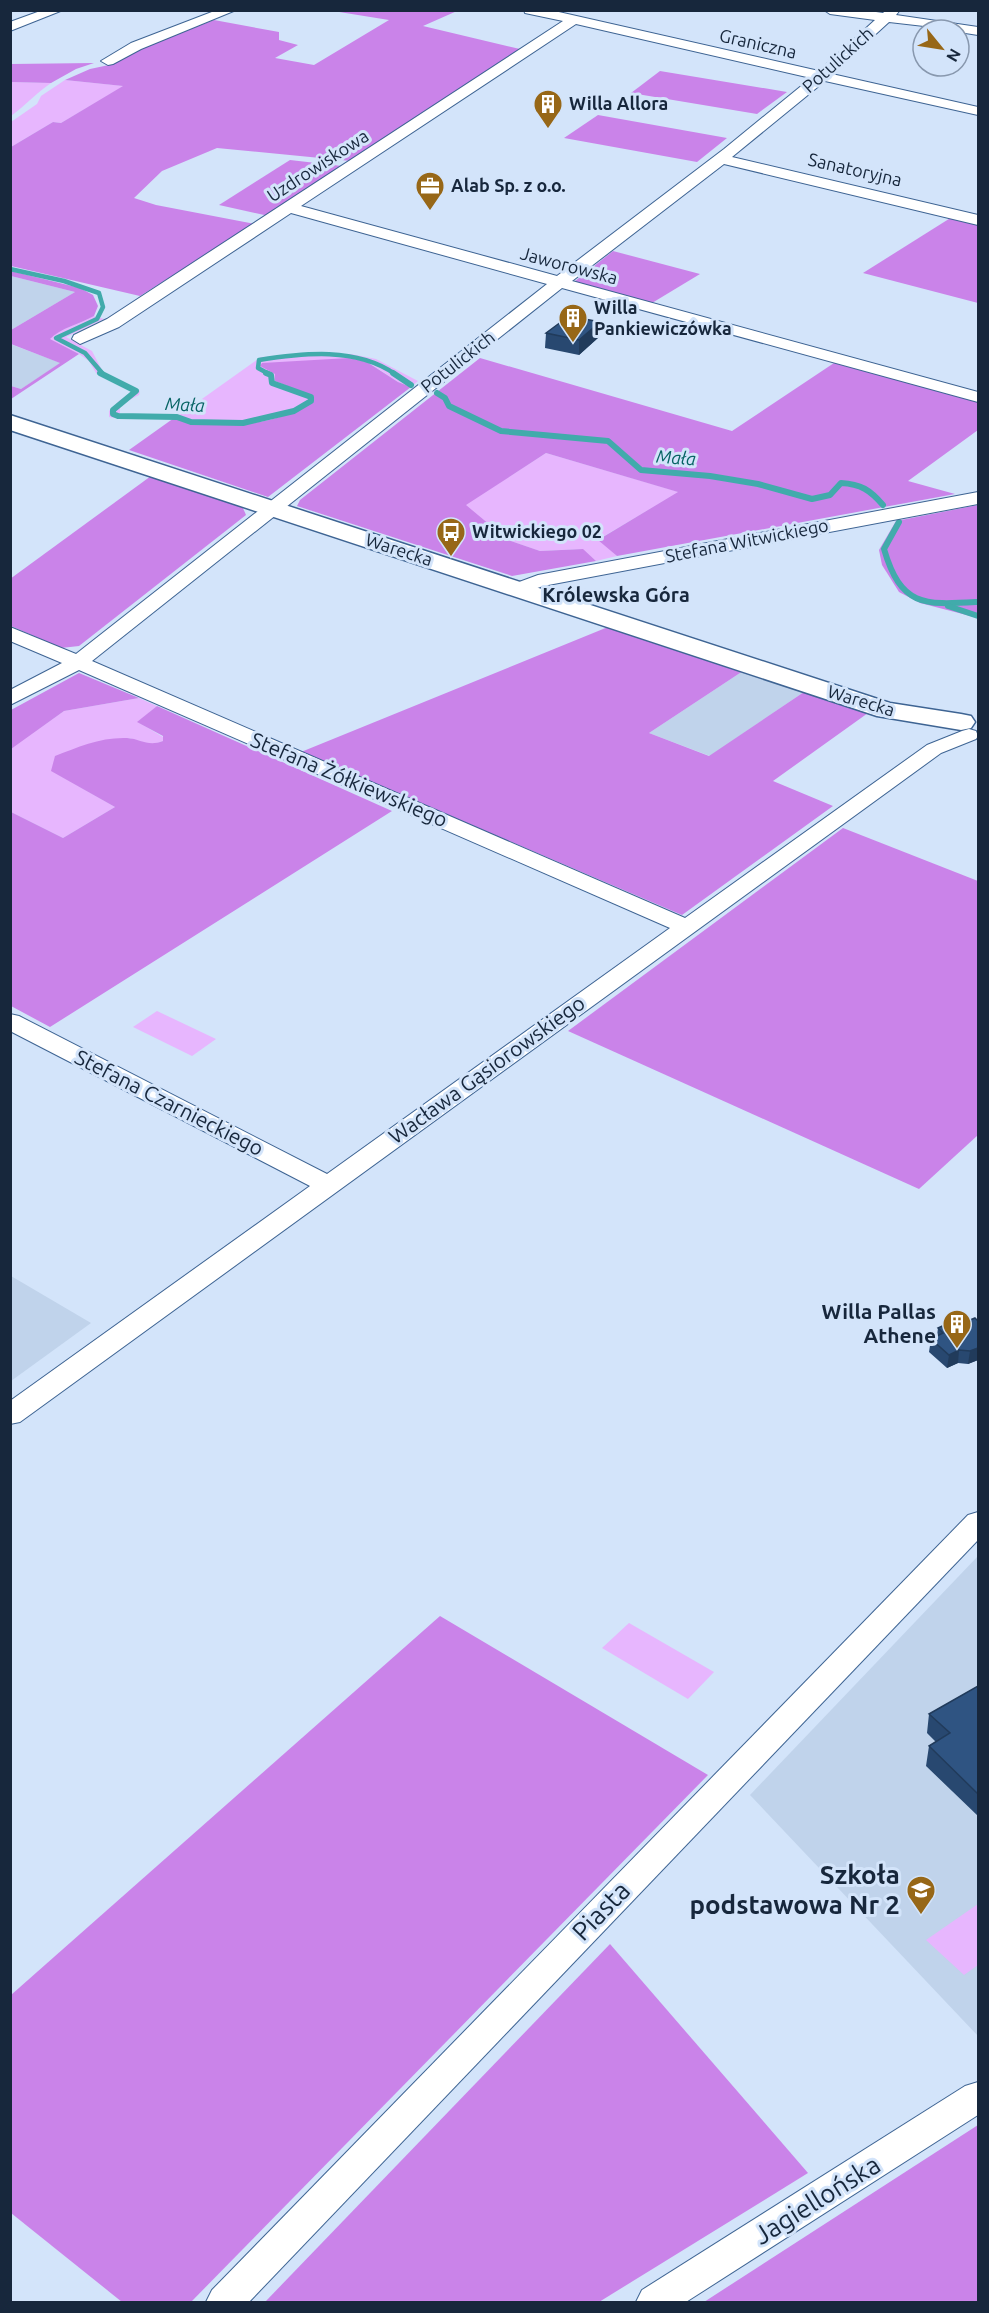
<svg xmlns="http://www.w3.org/2000/svg" width="989" height="2313" viewBox="0 0 989 2313" font-family="Ubuntu,sans-serif">
<style>
.built{fill:#c0d3eb}
.green{fill:#e7b6fe}
.forest{fill:#ca83e9}
.lines{fill:none;stroke-linecap:round;stroke-linejoin:round}
.stream-far1{stroke:#41abab;stroke-width:4.5}
.stream{stroke:#41abab;stroke-width:6}
.street-casing{stroke:#3e6493;stroke-width:2}
.secondary-casing{stroke:#3e6493;stroke-width:3}
.street{fill:#fff;fill-rule:evenodd}
.secondary{fill:#fff;fill-rule:evenodd}
.wall{fill:#284870}
.shaded-wall{fill:#213b5b}
.building{fill:#2f5482;stroke:#213b5b;stroke-width:1.5}
.labels{text-anchor:middle;stroke-width:6;stroke-linejoin:round;paint-order:stroke}
.far-street-label{font-size:18px;fill:#17273c;stroke:#d3e4fa}
.far-poi-label{font-size:18px;font-weight:bold;fill:#17273c;stroke:#d3e4fa;text-anchor:start}
.far-water-label{font-size:18px;font-style:italic;fill:#076464;stroke:#d3e4fa}
.far-quarter-label{font-size:20px;font-weight:bold;fill:#17273c;stroke:#d3e4fa}
.street-label{font-size:21px;fill:#17273c;stroke:#d3e4fa}
.poi-label{font-size:21px;font-weight:bold;fill:#17273c;stroke:#d3e4fa;text-anchor:end}
.near-poi-label{font-size:26px;font-weight:bold;fill:#17273c;stroke:#d3e4fa;text-anchor:end}
.near-street-label{font-size:26px;fill:#17273c;stroke:#d3e4fa}
</style>
<rect width="100%" height="100%" fill="#d3e4fa"/>
<g class="built">
<polygon points="11,276 75,292 11,330"/>
<polygon points="10,344 61,363 21,389 11,386"/>
<polygon points="743,671 804,692 710,756 649,733"/>
<polygon points="11,1276 91,1323 11,1381"/>
<polygon points="978,1556 978,2036 750,1795"/>
</g>
<g class="green">
<polygon points="65,80 124,86 61,123 53,122 11,147 11,122 37,104 41,96"/>
<path d="M11 82 51 83C36 93 25 106 11 116Z"/>
<path d="M94 316 104 319 66 337 92 351 103 372 140 391 139 395 120 405V414L178 416 261 357 351 354 376 359 418 381 411 387 398 382 368 362 275 374V381L314 397V402L301 410 260 423 193 424 174 418 121 419 109 417V411L120 400 132 395 133 391 96 373 89 361 79 354 49 339C60 328 80 324 94 316Z"/>
<polygon points="546,453 679,492 599,539 617,556 596,561 582,549 540,551 508,540 465,505"/>
<polygon points="139,698 157,706 138,722 163,737 163,741 152,745 129,738 52,771 115,807 63,838 11,812 10,749 64,711"/>
<polygon points="157,1011 216,1039 192,1056 133,1027"/>
<polygon points="629,1623 714,1672 688,1699 602,1648"/>
<polygon points="978,1904 978,1965 964,1975 926,1940"/>
</g>
<g class="forest">
<polygon points="333,11 457,11 423,26 520,49 351,161 217,148 162,171 134,198 156,205 255,224 140,296 11,266 11,147 53,122 61,123 123,86 65,80 90,69 109,65 142,48 214,20 279,32 279,40 298,45 275,58 314,65 389,20"/>
<polygon points="94,63 76,69 51,83 11,82 11,64"/>
<polygon points="660,71 787,92 757,114 631,93"/>
<polygon points="598,115 727,138 697,162 564,138"/>
<polygon points="290,160 342,166 269,216 219,205"/>
<polygon points="952,217 978,223 978,303 863,273"/>
<polygon points="613,251 700,274 652,303 574,282"/>
<path d="M11 271 80 288 93 295 98 306 94 316C80 324 60 328 50 339L79 354 11 399V386L21 389 60 363 11 344V330L75 292 11 276Z"/>
<path d="M349 358 367 362 398 382 411 387 268 497 129 450 174 418C216 431 276 426 313 402L314 397 275 381V374L260 366 262 363Z"/>
<polygon points="480,358 732,431 834,363 978,402 978,430 908,481 955,494 617,556 598,540 678,492 546,453 466,505 508,540 540,551 583,549 596,561 512,576 297,506 300,500"/>
<polygon points="151,476 242,506 246,515 79,646 61,648 11,626 10,579"/>
<polygon points="978,505 978,618 920,603 899,592 882,565 879,550 896,521"/>
<polygon points="608,627 743,671 649,733 709,756 804,692 868,713 773,781 833,806 682,915 301,752"/>
<polygon points="79,673 139,698 64,711 11,749 11,710"/>
<path d="M157 706 392 811 50 1027 11 1006V812L63 838 115 807 51 771 55 756C78 747 101 737 127 738 141 739 148 747 163 741V736L137 722Z"/>
<polygon points="843,828 978,881 978,1135 919,1189 568,1031"/>
<polygon points="440,1616 708,1775 191,2302 122,2302 11,2213 11,1995"/>
<polygon points="610,1944 808,2173 599,2302 265,2302"/>
<polygon points="978,2125 978,2302 704,2302"/>
</g>
<g class="lines">
<g class="stream-far1">
<polyline points="10,269 64,281 99,293 103,307 97,319 56,338 85,353 103,374"/>
<path d="M269 374 258 368 259 360C304 353 356 347 395 374"/>
</g>
<g class="stream">
<polyline points="100,373 136,391 113,410 113,414 118,416 177,417 191,422 243,423 294,411 311,401 311,397 272,383 271,375 266,373"/>
<polyline points="393,373 411,385"/>
<path d="M437 393 445 398 449 406 501 431 608 441 641 470 710 476 758 484 812 499 830 495 841 483C861 484 870 490 883 505"/>
<path d="M899 522 884 549C901 607 924 605 978 602"/>
<polyline points="948,606 978,616"/>
</g>
<g class="street-casing">
<g id="street">
<polygon points="43,10 63,10 10,31 10,22"/>
<polygon points="217,10 236,10 141,49 113,64 108,65 101,61 131,43"/>
<path d="M524 10H550L819 71 875 20 830 14 824 10H862L883 13 886 10H900L896 15 978 27V35L959 32V30L889 22 832 74 978 107V115L825 81 732 157 978 215V225L724 164 572 281 978 392V402L562 288 92 661 685 918 927 745 962 731 969 729 976 731 978 736 976 739 941 753 20 1422 10 1424V1401L310 1186 10 1031V1014L19 1016 327 1174 670 928 79 670 10 705V690L62 663 10 641V627L76 654 547 284 291 213 119 327 80 344 72 339 74 335 107 319 563 21 525 13ZM576 24 811 78 724 149 557 276 301 206Z"/>
<polygon points="978,492 978,504 543,586 518,595 511,593 508,589 511,585 538,575"/>
<polygon points="978,1512 978,1540 249,2302 206,2302 212,2290 968,1515"/>
<polygon points="978,2082 978,2115 686,2302 636,2302 642,2290 965,2086"/>
</g>
</g>
<g class="secondary-casing">
<polygon id="secondary" points="10,415 890,703 961,714 971,716 975,722 971,728 961,730 877,716 10,430"/>
</g>
<use href="#street" class="street"/>
<use href="#secondary" class="secondary"/>
</g>
<g class="wall">
<polygon points="600,322 599,337 579,355 545,348 546,333"/>
<polygon points="963,1323 978,1360 968,1364 958,1363 947,1368 929,1352 931,1339 937,1336 938,1328"/>
<polygon points="978,1686 978,1816 926,1766 929,1746 936,1742 927,1733 929,1714"/>
</g>
<g class="shaded-wall">
<polygon points="600,322 599,337 579,355 579,340"/>
<polygon points="978,1348 978,1360 968,1364 970,1351"/>
<polygon points="959,1350 958,1363 947,1368 949,1355"/>
</g>
<g class="building">
<polygon points="569,316 600,322 579,340 546,333"/>
<polygon points="975,1318 978,1321 978,1348 970,1351 959,1350 949,1355 931,1339 943,1333 938,1328 957,1319 963,1323"/>
<polygon points="978,1686 978,1794 929,1746 950,1733 929,1714"/>
</g>
<defs>
<g id="building-pin" transform="scale(1.5)"><path d="M0 17L-7.5 6A9.5 9.5 0 1 1 7.5 6Z" fill="#976717" stroke="#d3e4fa"/><path d="M-4-6H4V6H1V3H-1V6H-4ZM-2.5-4.3h1.7v1.8h-1.7ZM.8-4.3h1.7v1.8H.8ZM-2.5-1h1.7V.8h-1.7ZM.8-1h1.7V.8H.8Z" fill="#fff"/></g>
<g id="office-pin" transform="scale(1.5)"><path d="M0 17L-7.5 6A9.5 9.5 0 1 1 7.5 6Z" fill="#976717" stroke="#d3e4fa"/><path d="M-6-3h4V-5.5h4V-3h4V5H-6ZM-1-4.5V-3h2v-1.5ZM-6 0V1H6V0Z" fill="#fff"/></g>
<g id="bus-pin" transform="scale(1.5)"><path d="M0 17L-7.5 6A9.5 9.5 0 1 1 7.5 6Z" fill="#976717" stroke="#d3e4fa"/><path d="M-5-6H5V4H4V6H2V4H-2V6H-4V4H-5ZM-3.5-4V0h7V-4ZM-3.5 1.2v1.5H-2V1.2ZM2 1.2v1.5H3.5V1.2Z" fill="#fff"/></g>
<g id="school-pin" transform="scale(1.5)"><path d="M0 17L-7.5 6A9.5 9.5 0 1 1 7.5 6Z" fill="#976717" stroke="#d3e4fa"/><path d="M0-5L7-2L0 1L-7-2ZM-4 1L0 2.5L4 1V4Q0 6-4 4Z" fill="#fff"/></g>
</defs>
<g fill-rule="evenodd">
<use href="#building-pin" x="548" y="104"/>
<use href="#office-pin" x="430" y="186"/>
<use href="#building-pin" x="573" y="318"/>
<use href="#bus-pin" x="451" y="532"/>
<use href="#building-pin" x="957" y="1324"/>
<use href="#school-pin" x="921" y="1890"/>
</g>
<g class="labels">
<g class="far-street-label">
<text transform="translate(758 44) rotate(13)" y="6">Graniczna</text>
<text transform="translate(838 60) rotate(-42)" y="6">Potulickich</text>
<text transform="translate(318 166) rotate(-33)" y="6">Uzdrowiskowa</text>
<text transform="translate(855 170) rotate(13)" y="6">Sanatoryjna</text>
<text transform="translate(569 266) rotate(15)" y="6">Jaworowska</text>
<text transform="translate(458 362) rotate(-38)" y="6">Potulickich</text>
<text transform="translate(747 541) rotate(-11)" y="6">Stefana Witwickiego</text>
<text transform="translate(399 550) rotate(18)" y="6">Warecka</text>
<text transform="translate(861 701) rotate(17)" y="6">Warecka</text>
</g>
<g class="far-poi-label">
<text x="569" y="110">Willa Allora</text>
<text x="451" y="192">Alab Sp. z o.o.</text>
<text x="594" y="314">Willa<tspan x="594" dy="21">Pankiewiczówka</tspan></text>
<text x="472" y="538">Witwickiego 02</text>
</g>
<g class="far-water-label">
<text transform="translate(185 405) rotate(3)" y="6">Mała</text>
<text transform="translate(676 458) rotate(4)" y="6">Mała</text>
</g>
<g class="far-quarter-label">
<text x="616" y="602">Królewska Góra</text>
</g>
<g class="street-label">
<text transform="translate(349 780) rotate(23)" y="7">Stefana Żółkiewskiego</text>
<text transform="translate(487 1070) rotate(-36)" y="7">Wacława Gąsiorowskiego</text>
<text transform="translate(169 1103) rotate(27)" y="7">Stefana Czarnieckiego</text>
</g>
<g class="poi-label">
<text x="936" y="1319">Willa Pallas<tspan x="936" dy="24">Athene</tspan></text>
</g>
<g class="near-poi-label">
<text x="900" y="1884">Szkoła<tspan x="900" dy="30">podstawowa Nr 2</tspan></text>
</g>
<g class="near-street-label">
<text transform="translate(601 1911) rotate(-46)" y="9">Piasta</text>
<text transform="translate(817 2200) rotate(-32)" y="9">Jagiellońska</text>
</g>
</g>
<rect width="989" height="2313" fill="none" stroke="#17273c" stroke-width="24"/>
<g transform="translate(941 48) rotate(120)"><circle r="28" fill="#d3e4fa" stroke="#8898ae" stroke-width="1.5"/>
<path d="M0-4.5L10 22L0 15L-10 22Z" fill="#976717"/>
<text y="-9" font-size="16" font-weight="bold" text-anchor="middle" fill="#17273c">N</text>
</g>
</svg>
